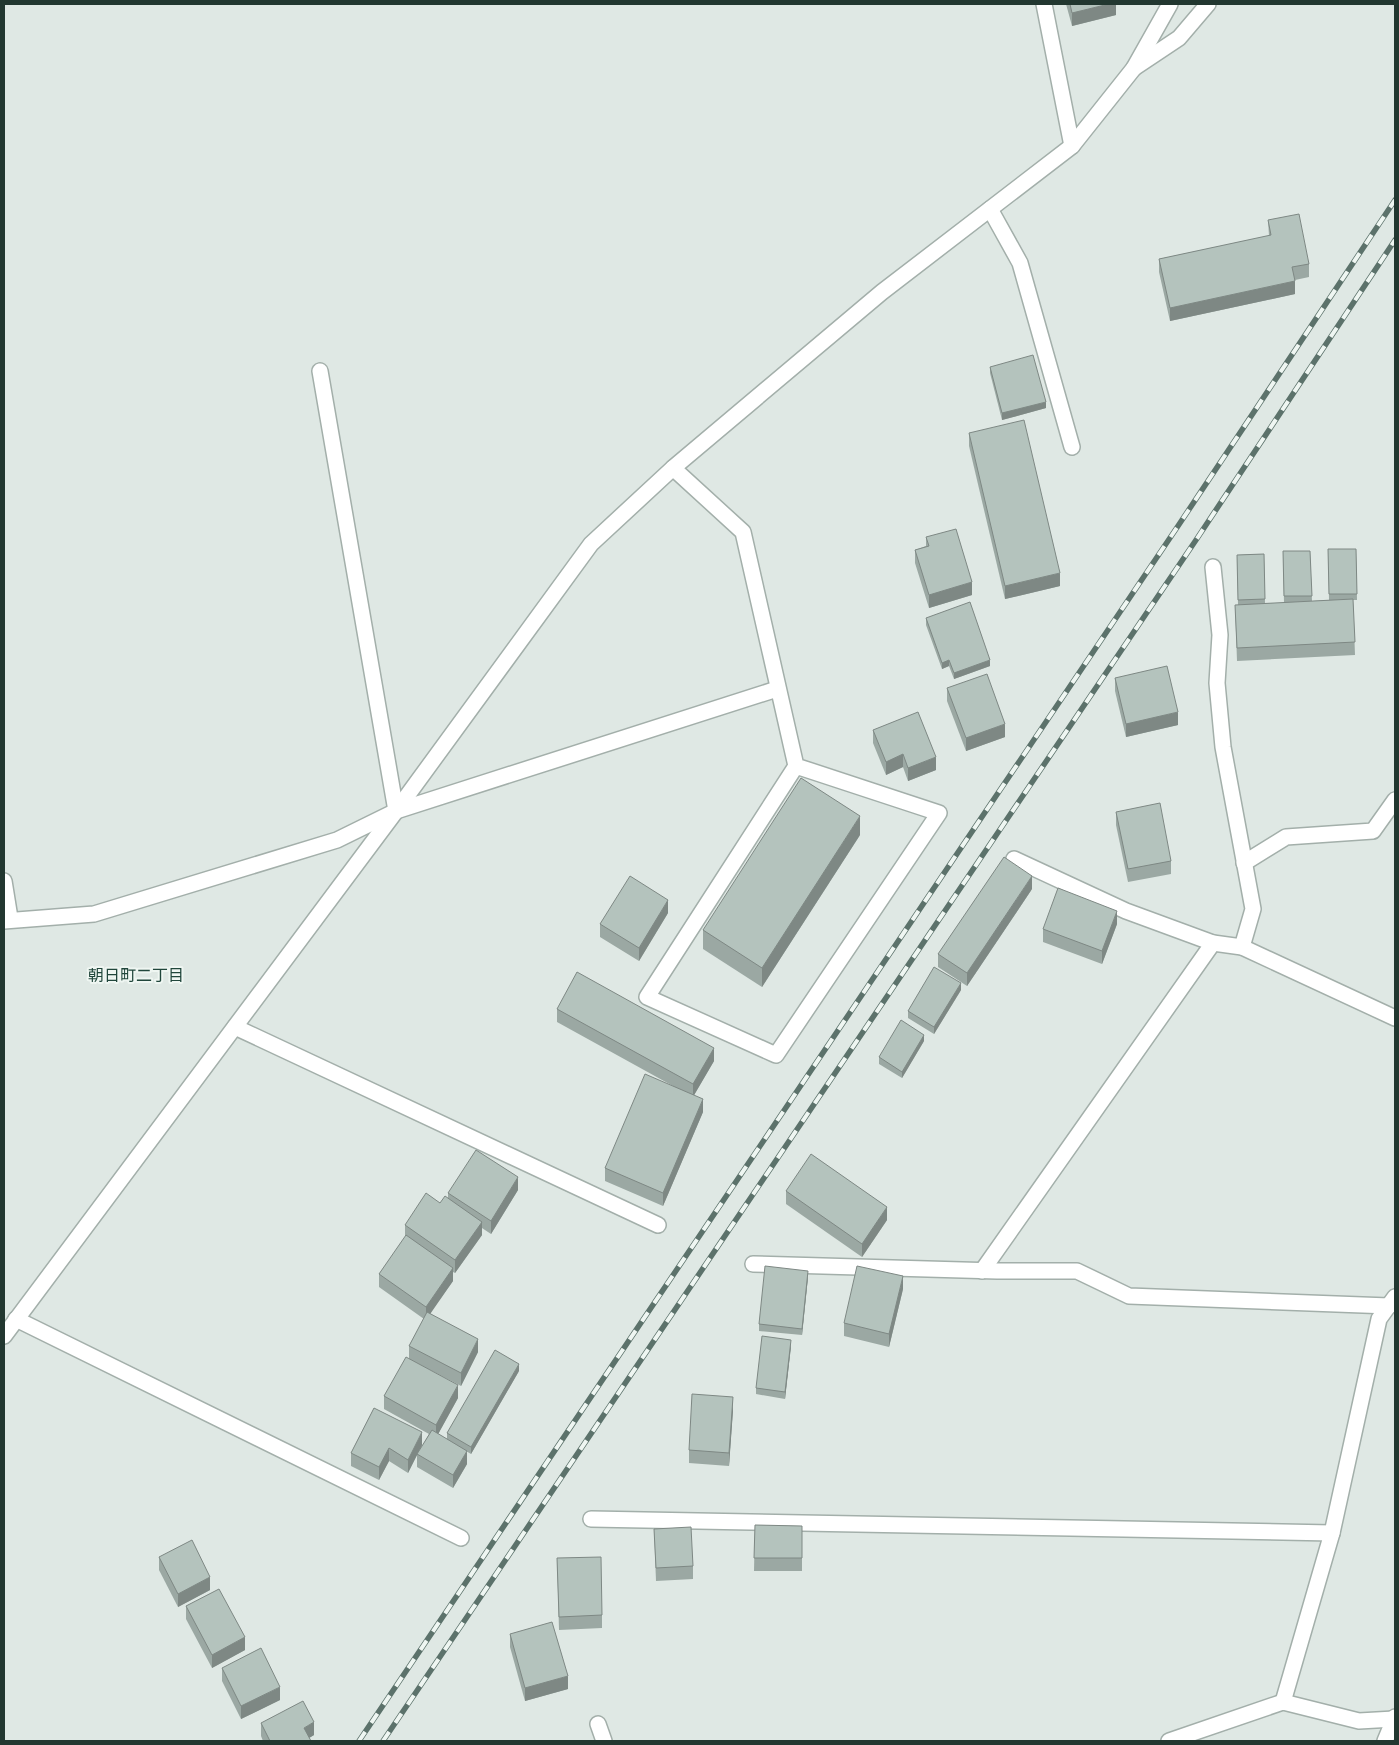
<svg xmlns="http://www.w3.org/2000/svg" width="1399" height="1745" viewBox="0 0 1399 1745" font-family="Commissioner,'Noto Sans JP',sans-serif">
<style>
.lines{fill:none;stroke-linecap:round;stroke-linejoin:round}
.service-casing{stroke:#a3afaa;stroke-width:18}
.minor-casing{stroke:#a3afaa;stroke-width:18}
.tertiary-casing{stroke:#a3afaa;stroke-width:18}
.service{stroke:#fff;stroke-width:15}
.minor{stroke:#fff;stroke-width:15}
.tertiary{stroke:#fff;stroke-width:15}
.rail-casing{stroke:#5c726b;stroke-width:5.5}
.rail{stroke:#eff6f2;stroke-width:4;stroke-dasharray:11;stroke-linecap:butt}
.wall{fill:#9ba8a3}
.shaded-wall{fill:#7e8884}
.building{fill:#b4c3bd;stroke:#7e8884}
.labels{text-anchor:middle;stroke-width:4;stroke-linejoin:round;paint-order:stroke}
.neighbourhood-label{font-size:16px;fill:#20463b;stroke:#eff6f2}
</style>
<rect width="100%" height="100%" fill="#dfe8e4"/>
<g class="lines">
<g class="service-casing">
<g id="service">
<polyline points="1044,4 1072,146"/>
<polyline points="1134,68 1179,38 1208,4"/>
<polyline points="1244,863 1286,837 1373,831 1395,800"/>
</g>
</g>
<g class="minor-casing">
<g id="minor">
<polyline points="990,209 1020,263 1072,447"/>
<polyline points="320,371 396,811"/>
<polyline points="673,468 743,532 796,766 647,997 776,1055 939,813 796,766"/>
<polyline points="1213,567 1220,635 1217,683 1223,747 1253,909 1242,947"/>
<polyline points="1014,859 1126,911 1213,943 1242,947 1395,1018"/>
<polyline points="4,881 10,918"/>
<polyline points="4,921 94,914 337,840 396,811 777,689"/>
<polyline points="235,1027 658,1225"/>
<polyline points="753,1264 997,1271 1077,1271 1129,1296 1389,1306"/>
<polyline points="982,1271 1213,943"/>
<polyline points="16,1319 461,1538"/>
<polyline points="591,1519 1332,1533"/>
<polyline points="1283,1702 1332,1533 1379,1319 1395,1297"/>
<polyline points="598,1724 604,1741"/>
<polyline points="1169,1741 1283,1702 1359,1721 1394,1719"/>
<polyline points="1385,1741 1395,1717"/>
</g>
</g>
<g class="tertiary-casing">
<polyline id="tertiary" points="4,1336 396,811 591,544 673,468 882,292 1072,146 1134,68 1170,4"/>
</g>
<use href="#service" class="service"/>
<use href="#minor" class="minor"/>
<use href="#tertiary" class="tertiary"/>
<g class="rail-casing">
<g id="rail">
<polyline points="359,1741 1178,526 1395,200"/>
<polyline points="383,1741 1196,540 1395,240"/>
</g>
</g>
<use href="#rail" class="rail"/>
</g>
<g class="wall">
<polygon points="1066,4 1116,4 1116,15 1072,26"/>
<polygon points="1268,220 1309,264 1309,277 1295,280 1295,294 1170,321 1159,272 1159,259 1269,236"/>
<polygon points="990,367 1046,408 1002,420 990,373"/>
<polygon points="969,433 1060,586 1005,599 969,446"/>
<polygon points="926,537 972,595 929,608 915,563 915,550 926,546"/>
<polygon points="1328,549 1356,549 1357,600 1353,600 1355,655 1237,661 1235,605 1238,605 1237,555 1264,554 1265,603 1284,603 1283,551 1310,551 1312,601 1329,600"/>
<polygon points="926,618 990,666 954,679 949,666 942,669 926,625"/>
<polygon points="1115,678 1178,725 1126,737 1115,691"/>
<polygon points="947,688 1005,737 966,751 947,701"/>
<polygon points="873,730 936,770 908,781 903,767 886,775 873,743"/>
<polygon points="1116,812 1171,861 1171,874 1128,882 1116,825"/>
<polygon points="860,835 762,987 703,949 703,930"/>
<polygon points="1032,889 967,986 938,967 938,954"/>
<polygon points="668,913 639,961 600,937 600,924"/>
<polygon points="1117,924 1102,964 1043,942 1043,929"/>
<polygon points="961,990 934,1034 908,1018 908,1011"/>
<polygon points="557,1009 714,1061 694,1095 703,1112 663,1206 605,1181 605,1168 673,1086 557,1022"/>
<polygon points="924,1041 902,1078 879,1064 879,1057"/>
<polygon points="518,1190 491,1234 482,1228 482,1235 455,1273 453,1272 453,1281 430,1313 478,1352 461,1386 409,1359 458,1398 438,1434 447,1439 447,1433 519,1371 471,1454 459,1447 467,1464 453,1488 417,1467 417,1455 408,1473 389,1461 379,1480 351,1466 351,1453 374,1408 422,1445 420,1450 429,1434 384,1409 384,1396 409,1359 409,1346 424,1319 379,1287 379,1274 405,1238 405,1225 448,1198 448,1193"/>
<polygon points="786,1191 887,1220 862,1257 786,1204"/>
<polygon points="808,1277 802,1335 759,1331 759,1324"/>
<polygon points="903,1289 889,1347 844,1336 844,1323"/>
<polygon points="791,1346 785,1399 756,1394 756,1388"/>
<polygon points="733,1410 729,1466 689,1463 689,1450"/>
<polygon points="755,1525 802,1526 802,1571 754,1571"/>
<polygon points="654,1529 693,1566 693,1579 656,1581"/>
<polygon points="159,1557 210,1590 178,1607 159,1570"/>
<polygon points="557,1558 602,1615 602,1628 559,1630"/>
<polygon points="186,1606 245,1650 212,1668 186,1619"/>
<polygon points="510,1634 568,1689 525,1701 510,1647"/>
<polygon points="222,1668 280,1700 241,1719 222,1681"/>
<polygon points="261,1723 314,1735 309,1738 311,1741 263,1741 261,1736"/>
</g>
<g class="shaded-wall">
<polygon points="1109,4 1116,4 1116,15 1072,26 1072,13"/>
<polygon points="1295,281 1295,294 1170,321 1170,308"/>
<polygon points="1046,402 1046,408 1002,420 1002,413"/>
<polygon points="1060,573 1060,586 1005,599 1005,586"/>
<polygon points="972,582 972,595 929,608 929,595"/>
<polygon points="949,660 949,666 942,669 942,663"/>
<polygon points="990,660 990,666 954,679 954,673"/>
<polygon points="1178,712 1178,725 1126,737 1126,724"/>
<polygon points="1005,724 1005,737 966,751 966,738"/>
<polygon points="903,754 903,767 886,775 886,762"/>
<polygon points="936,757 936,770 908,781 908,768"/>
<polygon points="860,816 860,835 762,987 762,968"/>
<polygon points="1032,876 1032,889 967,986 967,973"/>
<polygon points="668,900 668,913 639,961 639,948"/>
<polygon points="1117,911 1117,924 1102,964 1102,951"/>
<polygon points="961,983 961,990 934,1034 934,1027"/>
<polygon points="924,1035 924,1041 902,1078 902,1072"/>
<polygon points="714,1048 714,1061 693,1097 693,1084"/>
<polygon points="703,1099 703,1112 663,1206 663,1193"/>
<polygon points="518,1177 518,1190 491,1234 491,1221"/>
<polygon points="887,1207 887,1220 862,1257 862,1244"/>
<polygon points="482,1222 482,1235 455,1273 455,1260"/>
<polygon points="453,1268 453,1281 426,1320 426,1307"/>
<polygon points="808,1271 808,1277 802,1335 802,1329"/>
<polygon points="903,1276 903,1289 889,1347 889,1334"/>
<polygon points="478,1339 478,1352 461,1386 461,1373"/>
<polygon points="791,1340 791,1346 785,1399 785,1392"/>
<polygon points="519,1364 519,1371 471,1454 471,1447"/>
<polygon points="458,1385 458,1398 436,1438 436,1425"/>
<polygon points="733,1397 733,1410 729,1466 729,1453"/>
<polygon points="422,1432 422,1445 408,1473 408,1460"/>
<polygon points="389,1448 389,1461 379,1480 379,1467"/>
<polygon points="467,1451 467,1464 453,1488 453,1475"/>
<polygon points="210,1577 210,1590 178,1607 178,1594"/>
<polygon points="245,1637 245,1650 212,1668 212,1655"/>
<polygon points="568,1676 568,1689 525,1701 525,1688"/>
<polygon points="280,1687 280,1700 241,1719 241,1706"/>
<polygon points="314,1722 314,1735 304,1741 304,1728"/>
</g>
<g class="building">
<polygon points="1070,4 1109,4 1072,13"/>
<polygon points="1299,214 1309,264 1292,267 1295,281 1170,308 1159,259 1271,235 1268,220"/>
<polygon points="1033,355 1046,402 1002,413 990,367"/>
<polygon points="1024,420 1060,573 1005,586 969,433"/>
<polygon points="956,529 972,582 929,595 915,550 929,546 926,537"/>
<polygon points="1328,549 1356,549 1357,594 1329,594"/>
<polygon points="1283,551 1310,551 1312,596 1284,596"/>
<polygon points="1264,554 1265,599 1238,600 1237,555"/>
<polygon points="1353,599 1355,642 1237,648 1235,605"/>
<polygon points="970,602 990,660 954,673 949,660 942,663 926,618"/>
<polygon points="1167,666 1178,712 1126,724 1115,678"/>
<polygon points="987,674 1005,724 966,738 947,688"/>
<polygon points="918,712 936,757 908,768 903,754 886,762 873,730"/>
<polygon points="801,778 860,816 762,968 703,930"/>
<polygon points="1160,803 1171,861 1128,869 1116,812"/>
<polygon points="1004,857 1032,876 967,973 938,954"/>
<polygon points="630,876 668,900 639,948 600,924"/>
<polygon points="1058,888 1117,911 1102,951 1043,929"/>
<polygon points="934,967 961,983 934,1027 908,1011"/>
<polygon points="577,972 714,1048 693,1084 557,1009"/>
<polygon points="901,1020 924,1035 902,1072 879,1057"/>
<polygon points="645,1074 703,1099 663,1193 605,1168"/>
<polygon points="476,1150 518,1177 491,1221 448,1193"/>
<polygon points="811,1154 887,1207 862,1244 786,1191"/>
<polygon points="426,1193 440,1203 445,1196 482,1222 455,1260 405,1225"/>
<polygon points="406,1235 453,1268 426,1307 379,1274"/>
<polygon points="765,1266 808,1271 802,1329 759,1324"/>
<polygon points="857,1266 903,1276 889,1334 844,1323"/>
<polygon points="427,1312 478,1339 461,1373 409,1346"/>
<polygon points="762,1336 791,1340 785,1392 756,1388"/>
<polygon points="495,1350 519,1364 471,1447 447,1433"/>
<polygon points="406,1357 458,1385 436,1425 384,1396"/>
<polygon points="692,1394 733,1397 729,1453 689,1450"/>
<polygon points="374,1408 422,1432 408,1460 389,1448 379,1467 351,1453"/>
<polygon points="432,1430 467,1451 453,1475 417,1454"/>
<polygon points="755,1525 802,1526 802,1558 754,1558"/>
<polygon points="691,1527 693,1566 656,1568 654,1529"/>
<polygon points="192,1540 210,1577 178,1594 159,1557"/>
<polygon points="601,1557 602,1615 559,1617 557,1558"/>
<polygon points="219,1589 245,1637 212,1655 186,1606"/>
<polygon points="552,1622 568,1676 525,1688 510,1634"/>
<polygon points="261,1648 280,1687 241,1706 222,1668"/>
<polygon points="303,1701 314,1722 304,1728 311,1741 270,1741 261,1723"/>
</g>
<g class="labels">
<g class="neighbourhood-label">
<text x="136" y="981">朝日町二丁目</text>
</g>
</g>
<rect width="1399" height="1745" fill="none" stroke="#223730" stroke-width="10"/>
</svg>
